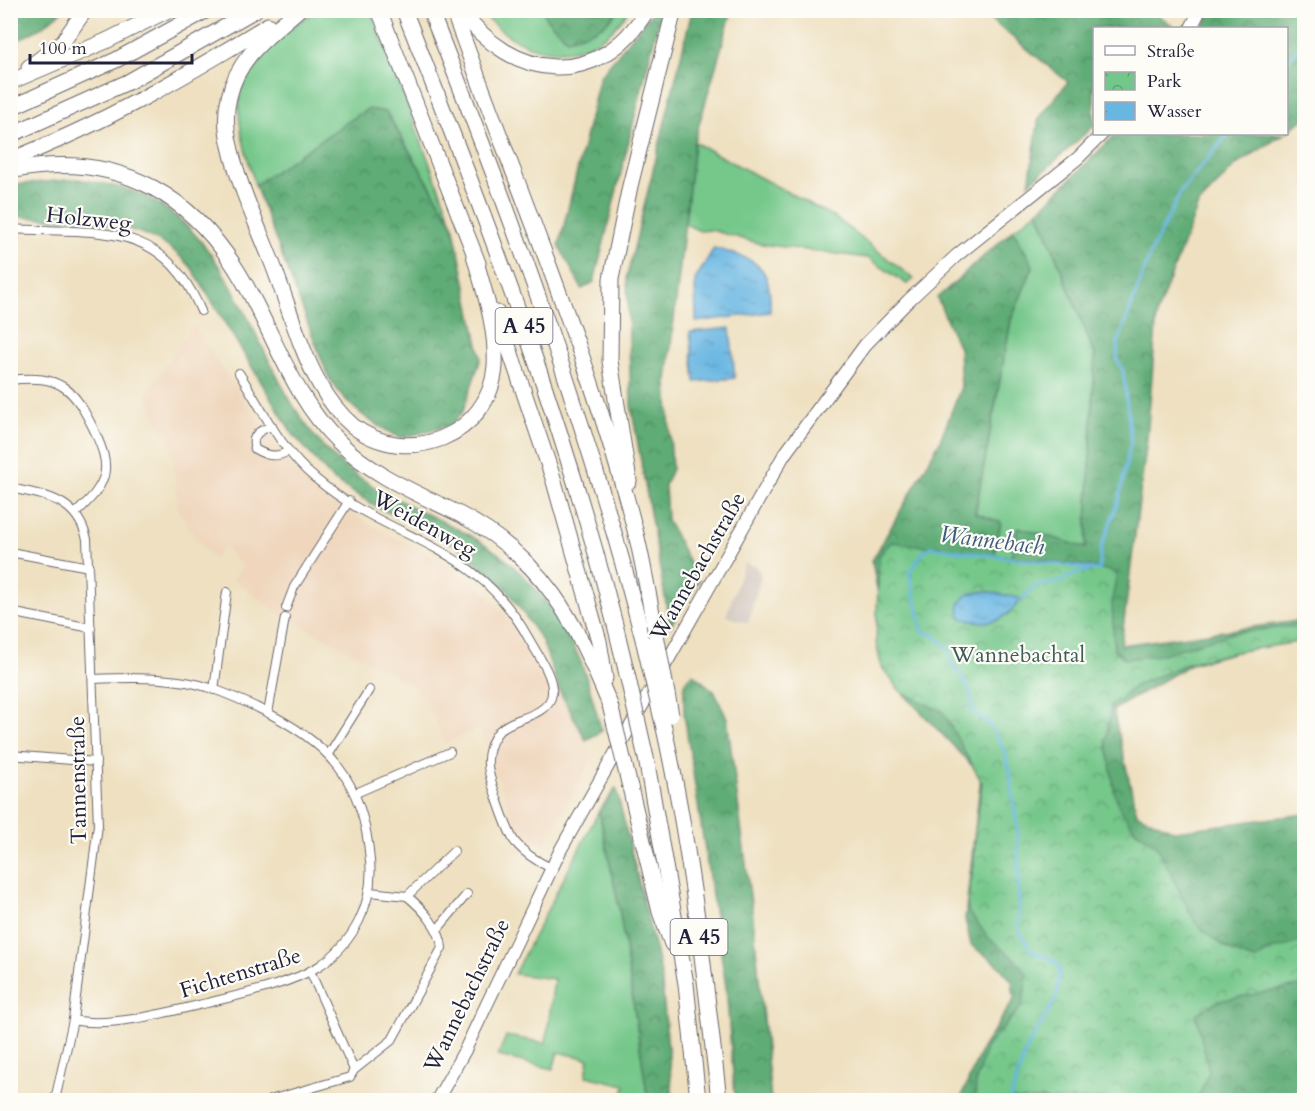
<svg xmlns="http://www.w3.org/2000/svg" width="1315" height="1111" viewBox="0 0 1315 1111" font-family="Cardo,serif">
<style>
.built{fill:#efd6bc}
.industrial{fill:#cdc2b9}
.grass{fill:#74c78a;stroke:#4b7462;stroke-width:1.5}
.forest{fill:url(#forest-crowns);stroke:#406758;stroke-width:1.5}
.park{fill:url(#park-crowns);stroke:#4b7462;stroke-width:1.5}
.water{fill:url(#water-ripples);stroke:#456c8e;stroke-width:1.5}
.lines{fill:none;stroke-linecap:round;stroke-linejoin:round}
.stream{stroke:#68b6e2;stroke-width:3}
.minor-casing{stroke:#69646a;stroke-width:10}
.secondary-casing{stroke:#69646a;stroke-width:14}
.motorway-casing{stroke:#69646a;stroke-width:17}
.minor{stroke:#fff;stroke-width:8}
.secondary{stroke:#fff;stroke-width:12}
.motorway{stroke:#fff;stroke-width:15}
.motorway-bridge-casing{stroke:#69646a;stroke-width:17;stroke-linecap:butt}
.motorway-bridge{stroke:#fff;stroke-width:15}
.labels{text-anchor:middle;stroke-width:4.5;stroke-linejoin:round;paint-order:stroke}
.shield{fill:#fdfcf7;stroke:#646373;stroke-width:1.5}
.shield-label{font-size:21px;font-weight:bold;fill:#22223b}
.street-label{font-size:22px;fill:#22223b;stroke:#fdfcf7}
.park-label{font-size:22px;fill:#3f5c57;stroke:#fdfcf7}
.water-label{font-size:24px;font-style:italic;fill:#3e5d7e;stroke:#fdfcf7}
</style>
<defs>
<pattern id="forest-crowns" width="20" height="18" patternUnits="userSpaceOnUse" patternTransform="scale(1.5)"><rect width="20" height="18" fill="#5fac76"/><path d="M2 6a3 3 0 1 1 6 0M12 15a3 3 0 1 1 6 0" fill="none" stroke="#4e8c62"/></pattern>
<pattern id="park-crowns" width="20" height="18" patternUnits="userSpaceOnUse" patternTransform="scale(1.5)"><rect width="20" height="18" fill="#74c78a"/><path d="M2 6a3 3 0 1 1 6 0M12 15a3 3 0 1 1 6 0" fill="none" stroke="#5fa172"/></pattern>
<pattern id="water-ripples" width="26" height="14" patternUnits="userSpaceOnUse" patternTransform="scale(1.5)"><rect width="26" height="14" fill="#68b6e2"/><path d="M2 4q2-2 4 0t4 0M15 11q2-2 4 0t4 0" fill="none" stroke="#5594b8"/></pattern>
</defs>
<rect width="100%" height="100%" fill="#fdfcf7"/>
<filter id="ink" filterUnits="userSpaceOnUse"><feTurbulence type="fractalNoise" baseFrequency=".0167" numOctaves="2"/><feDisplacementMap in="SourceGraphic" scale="12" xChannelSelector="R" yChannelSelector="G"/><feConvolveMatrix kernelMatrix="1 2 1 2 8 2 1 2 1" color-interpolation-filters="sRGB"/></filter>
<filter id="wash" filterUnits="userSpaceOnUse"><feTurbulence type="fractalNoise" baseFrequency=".008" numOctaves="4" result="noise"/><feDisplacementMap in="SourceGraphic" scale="24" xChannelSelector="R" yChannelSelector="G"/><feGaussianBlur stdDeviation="1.35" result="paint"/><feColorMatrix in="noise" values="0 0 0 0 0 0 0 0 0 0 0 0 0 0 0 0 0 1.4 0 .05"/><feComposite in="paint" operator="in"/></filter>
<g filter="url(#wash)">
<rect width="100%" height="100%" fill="#eee0c0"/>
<polygon class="built" points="193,325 291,468 317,491 366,522 452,567 482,590 508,618 544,684 562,694 595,756 544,845 529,843 518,832 479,729 445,744 428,706 411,684 277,613 233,579 243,567 224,546 214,559 197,539 178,509 172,452 146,394"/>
<polygon class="industrial" points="744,563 756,566 761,576 748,623 726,616"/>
<g class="grass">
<path d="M316 11H371L453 224 386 112 367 109 255 185C249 162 240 136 239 112 236 63 279 33 316 11Z"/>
<path d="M481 11H544L546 18 567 39C588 33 604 29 617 11H628C591 69 521 60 481 11Z"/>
<polygon points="694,142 834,217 914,279 907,284 868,258 761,244 711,230 700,231 685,224"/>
<polygon points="1038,211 1095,355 1086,549 1018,527 1010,562 993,558 975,514 1011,320 1033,267 1013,230"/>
<polygon points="599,811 619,907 648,1100 622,1100 625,1085 586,1076 589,1059 558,1052 553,1069 498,1056 506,1036 546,1043 554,979 514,974"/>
</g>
<g class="forest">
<polygon points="11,10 62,10 62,11 42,27 11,44"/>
<polygon points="1213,10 1304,11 1304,119 1287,132 1286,28 1202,28"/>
<path d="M544 11V10L617 11C604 29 588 33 567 39L546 18Z"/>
<polygon points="653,11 661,11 594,282 582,289 559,246 600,76"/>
<polygon points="692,11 732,11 694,142 667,381 672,469 665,485 667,520 699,581 670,626 631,405 627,276"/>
<polygon points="980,11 1154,11 1175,28 1094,28 1094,126 1029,184 1039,117 1068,82"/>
<path d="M367 109 386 112 453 224 481 358 463 411 452 425 401 438C370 423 346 406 328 376L255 185Z"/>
<polygon points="1116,134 1284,134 1236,165 1198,205 1157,313 1147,439 1121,645 1304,620 1304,634 1191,664 1113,710 1137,814 1175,831 1304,814 1304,1100 960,1100 982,1048 1014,1000 1012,981 997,964 971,945 965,919 981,775 894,684 872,561 939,443 961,387 959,348 937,298 1013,230 1033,266 1011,320 975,513 1001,522 994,558 1010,562 1018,527 1086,548 1095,355 1038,211"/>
<path d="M78 179C100 183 123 186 144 196 247 245 256 389 339 462 377 494 426 512 469 535 518 561 554 605 577 653 588 677 594 706 602 731L586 740 561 694 542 641 506 588 455 545 377 507 333 480 292 433 191 267C145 215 74 222 11 216V185Z"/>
<polygon points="693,674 714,691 727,718 754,926 771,1100 735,1100 726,987 684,714 684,684"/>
<polygon points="616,788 661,973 673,1100 648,1100 619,907 599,811"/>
</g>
<path class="park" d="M891 542 1095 567 1117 573 1112 600 1114 650 1125 659 1159 655 1233 633 1304 625V641L1241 651 1188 663 1135 686 1111 705 1106 741 1115 794 1120 809 1136 831 1155 843 1195 922C1210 939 1234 955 1256 960L1271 950 1304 941V985L1218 1001 1196 1014 1209 1072 1197 1100H975L976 1081 986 1048 1022 1006 1028 975 1016 960 990 939 969 913 967 903 974 865 975 831 982 783 943 712 901 692 881 666 876 642 879 556Z"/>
<g class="water">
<path d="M714 248C756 260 772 263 770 312L696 322 695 280Z"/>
<polygon points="730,328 735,378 695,382 690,332"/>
<path d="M986 591 1022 599C999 625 993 625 960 618L959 604 968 594Z"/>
</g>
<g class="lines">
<g class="stream">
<polyline points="1286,62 1304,40"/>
<polyline points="1022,599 1035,586 1056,583 1077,573 1090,570"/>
<polyline points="1010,1100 1026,1050 1057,996 1060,967 1053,960 1031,951 1019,930 1018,833 1009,767 1004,750 991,726 972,711 971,696 962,676 951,664 950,651 934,635 923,632 909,573 924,551 931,547 1099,570 1101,548 1119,499 1131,440 1123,371 1117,358 1118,343 1151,252 1181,191 1228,134"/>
</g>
</g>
</g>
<g filter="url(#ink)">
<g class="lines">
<g class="minor-casing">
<g id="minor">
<path d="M10 229C96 234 162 218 201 311"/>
<path d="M239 373C262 409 282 452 316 479 394 544 474 539 529 639 537 654 557 680 551 698 543 718 512 717 499 731 491 740 487 754 488 765 488 776 508 833 515 842 525 854 536 861 551 868"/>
<path d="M10 380C61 374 74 388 95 432 101 446 108 461 104 476 99 492 87 502 76 513"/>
<path d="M272 426C260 430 250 435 255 449 266 456 278 458 288 451"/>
<path d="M10 488C47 496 76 498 87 539L98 825 73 1020 55 1100"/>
<polyline points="10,552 89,567"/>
<polyline points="286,608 294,587 349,501"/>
<polyline points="10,612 91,628"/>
<polyline points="214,690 227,592"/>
<polyline points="268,713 285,618"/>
<polyline points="329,754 369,690"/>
<polyline points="10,755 96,762"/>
<polyline points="356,793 450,752"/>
<polyline points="407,896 454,851"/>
<polyline points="437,930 467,894"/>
<path d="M73 1020C110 1028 170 1012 207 1003 240 995 291 984 319 966 354 943 374 903 370 861 364 779 328 741 256 707 232 696 206 684 179 681 150 677 121 678 93 679"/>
<path d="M354 1070 392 1040 442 948C441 929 422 908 407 896L370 892"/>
<polyline points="270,1100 350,1077 354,1070 310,971"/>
</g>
</g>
<g class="secondary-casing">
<g id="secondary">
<polyline points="1191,28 1200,10"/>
<polyline points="437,1100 465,1050 561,849 784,455 865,345 909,300 956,256 1078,158 1102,134"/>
</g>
</g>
<g class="motorway-casing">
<g id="motorway">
<path d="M298 10C269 36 238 56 229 97 225 113 226 130 230 146 239 187 258 226 273 265 288 304 299 347 319 383 328 399 339 414 353 426 407 468 490 436 495 366 497 327 484 291 474 255"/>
<polyline points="379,10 478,263"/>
<path d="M404 10C490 227 574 446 627 674"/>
<path d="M430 10C513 218 589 427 644 643"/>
<path d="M453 10C515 183 589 352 635 530 643 561 648 593 654 624"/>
<path d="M461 10C512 81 599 91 647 10"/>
<polyline points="29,67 62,43 85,10"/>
<polyline points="10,82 106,41 168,10"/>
<polyline points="10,108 116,60 207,10"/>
<polyline points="10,135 128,82 255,10"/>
<path d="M10 160C101 125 186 76 268 25"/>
<path d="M10 171C121 148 201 198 251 295 278 346 297 402 339 442 373 476 417 493 459 514 544 558 575 621 610 705"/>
<polyline points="497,313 553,478 599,641 605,678"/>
<polyline points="629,481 610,361 611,279 630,186 674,10"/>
<path d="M664 728C691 850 705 976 719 1100"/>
<polyline points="646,758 686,984 698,1100"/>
<polyline points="630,787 660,912 672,944"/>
</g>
</g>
<use href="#minor" class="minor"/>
<use href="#secondary" class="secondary"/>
<use href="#motorway" class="motorway"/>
<g class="motorway-bridge-casing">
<g id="motorway-bridge">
<polyline points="654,624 671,715"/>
<polyline points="644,643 664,728"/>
<polyline points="627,674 646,758"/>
<polyline points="610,705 630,787"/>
</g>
</g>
<use href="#motorway-bridge" class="motorway-bridge"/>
</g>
</g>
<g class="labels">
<g class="shield">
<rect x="495.5" y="308" width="57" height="36" rx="4.5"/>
<rect x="670.5" y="919" width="57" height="36" rx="4.5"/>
</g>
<g class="shield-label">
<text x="524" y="333">A 45</text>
<text x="699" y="944">A 45</text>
</g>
<g class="street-label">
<text transform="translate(89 218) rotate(6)" y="8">Holzweg</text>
<text transform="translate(425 523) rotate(29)" y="8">Weidenweg</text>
<text transform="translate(697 566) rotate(-60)" y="8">Wannebachstraße</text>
<text transform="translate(77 780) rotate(-91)" y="8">Tannenstraße</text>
<text transform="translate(240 972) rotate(-17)" y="8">Fichtenstraße</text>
<text transform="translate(466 995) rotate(-64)" y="8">Wannebachstraße</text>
</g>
<g class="park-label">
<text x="1018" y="662">Wannebachtal</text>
</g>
<g class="water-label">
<text transform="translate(992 540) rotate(7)" y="8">Wannebach</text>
</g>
</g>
<rect width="1315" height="1111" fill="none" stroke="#fdfcf7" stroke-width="36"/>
<rect x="1093" y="27" width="195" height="108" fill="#fdfcf7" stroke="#a5a5ac" stroke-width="1.5"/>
<rect x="1105" y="46" width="30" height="9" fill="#ffffff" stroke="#a5a5ac" stroke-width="1.5"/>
<text x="1147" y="57" font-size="18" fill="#22223b">Straße</text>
<rect x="1105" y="72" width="30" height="18" fill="url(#park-crowns)" stroke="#a5a5ac" stroke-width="1.5"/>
<text x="1147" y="87" font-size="18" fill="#22223b">Park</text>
<rect x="1105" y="102" width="30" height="18" fill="url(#water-ripples)" stroke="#a5a5ac" stroke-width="1.5"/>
<text x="1147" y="117" font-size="18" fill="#22223b">Wasser</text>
<path d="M30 54v9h162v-9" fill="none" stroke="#22223b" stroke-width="3"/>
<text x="39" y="54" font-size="18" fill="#22223b" stroke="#fdfcf7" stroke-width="4.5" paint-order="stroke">100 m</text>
</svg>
